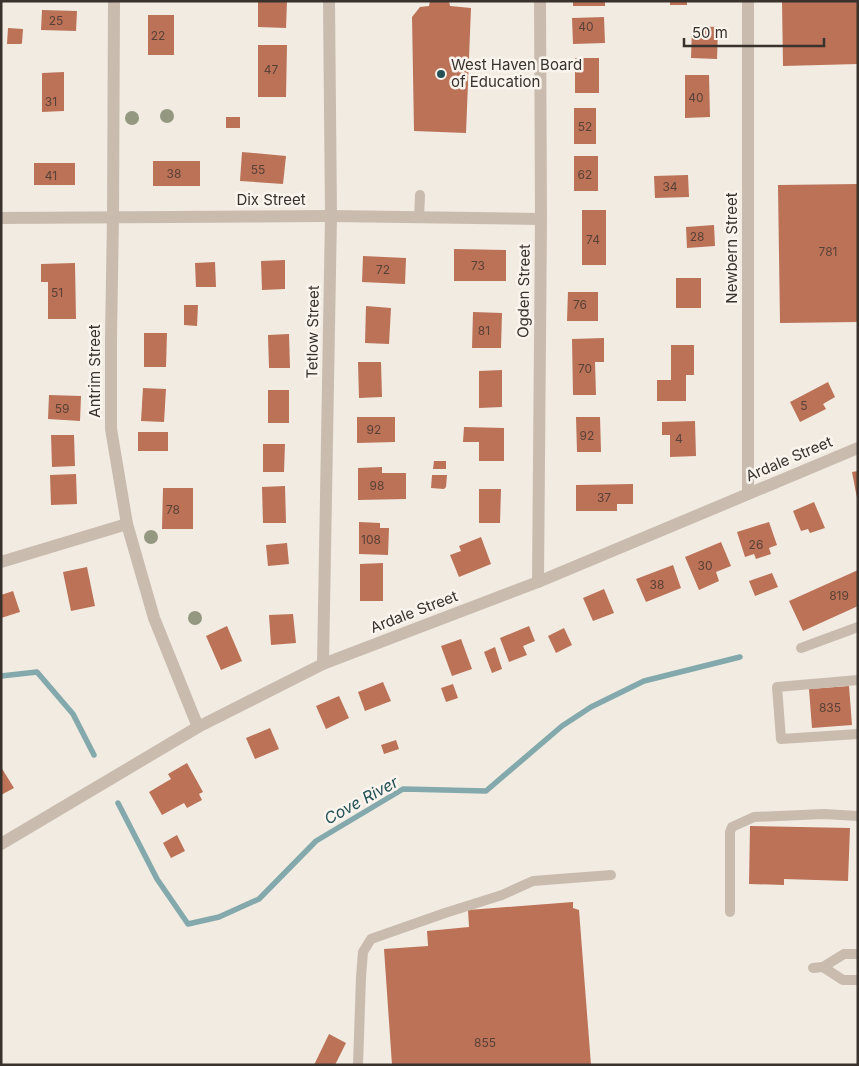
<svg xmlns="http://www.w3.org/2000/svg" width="859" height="1066" viewBox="0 0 859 1066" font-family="Inter,sans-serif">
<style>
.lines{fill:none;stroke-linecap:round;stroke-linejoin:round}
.stream{stroke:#83a9ac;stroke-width:5.5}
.building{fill:#bb7257}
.service{stroke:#c9bcaf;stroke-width:10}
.minor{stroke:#c9bcaf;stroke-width:12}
.tree{fill:#949881}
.poi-dot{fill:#255257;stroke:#f9f5ee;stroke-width:2}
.labels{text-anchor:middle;stroke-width:5;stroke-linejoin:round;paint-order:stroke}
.number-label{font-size:12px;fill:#5a4137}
.poi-label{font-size:15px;fill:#39312c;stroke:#f9f5ee;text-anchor:start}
.street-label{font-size:15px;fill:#39312c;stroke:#f9f5ee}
.water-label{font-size:16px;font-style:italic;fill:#255257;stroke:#f9f5ee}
</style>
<rect width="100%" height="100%" fill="#f2ebe2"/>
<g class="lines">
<g class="stream">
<polyline points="1,676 37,672 73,714 94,755"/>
<polyline points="118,803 157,879 188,924 219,917 259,899 316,841 403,789 486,791 562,726 591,707 644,681 740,657"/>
</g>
</g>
<g class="building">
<polygon points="258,1 287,1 286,28 258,27"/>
<polygon points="430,1 449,1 450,6 471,8 466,133 414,131 412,17 420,7 429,6"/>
<rect x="573" y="1" width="32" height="5"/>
<rect x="670" y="1" width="17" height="4"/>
<polygon points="782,1 858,1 858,64 783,66"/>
<polygon points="42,10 77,11 76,31 41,30"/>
<rect x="148" y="15" width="26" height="40"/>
<polygon points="604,17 605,43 573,44 572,18"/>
<polygon points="692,26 718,27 717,59 691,58"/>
<polygon points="8,28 23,29 22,43 21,44 7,44"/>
<polygon points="258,45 287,45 286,97 258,97"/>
<rect x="575" y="58" width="24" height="35"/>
<polygon points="64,72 64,111 42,112 42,73"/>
<polygon points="685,75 709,75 710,117 685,118"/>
<rect x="574" y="108" width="22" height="36"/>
<rect x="226" y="117" width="14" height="11"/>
<polygon points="242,152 286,156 283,184 240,181"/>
<rect x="574" y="156" width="24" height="35"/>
<rect x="153" y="161" width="47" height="25"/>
<rect x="34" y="163" width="41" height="22"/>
<polygon points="688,175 689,197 655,198 654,176"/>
<polygon points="858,184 858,322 780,323 778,185"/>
<rect x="582" y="210" width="24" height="55"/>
<polygon points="714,225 715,246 687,248 686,227"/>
<polygon points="454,249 506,250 506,281 454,281"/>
<polygon points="363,256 406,258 405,284 362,282"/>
<polygon points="285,260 285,289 262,290 261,261"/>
<polygon points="215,262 216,287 196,287 195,263"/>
<polygon points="75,263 76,319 48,319 48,282 41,282 41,264"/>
<rect x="676" y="278" width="25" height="30"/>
<polygon points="568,292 598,292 598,321 567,321"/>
<polygon points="184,305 198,305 197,326 184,325"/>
<polygon points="366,306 391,308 389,344 365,343"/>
<polygon points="473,312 502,313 501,348 472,348"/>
<polygon points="144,333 167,333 166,367 144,367"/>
<polygon points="289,334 290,368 269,368 268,335"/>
<polygon points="604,338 604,362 595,362 596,395 573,395 572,339"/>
<polygon points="671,345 694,345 694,375 686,375 686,401 657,401 657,380 671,380"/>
<polygon points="358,362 381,362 382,397 359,398"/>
<polygon points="502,370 502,407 479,408 479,371"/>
<polygon points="828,382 835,397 823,404 826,409 800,422 790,402"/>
<polygon points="143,388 166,389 164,422 141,421"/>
<rect x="268" y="390" width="21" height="33"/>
<polygon points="49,395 81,396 80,421 48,419"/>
<polygon points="357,417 395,417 395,442 357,443"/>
<polygon points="576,417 600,417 601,452 577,452"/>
<polygon points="695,421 696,456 670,457 670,435 662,435 662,422"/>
<polygon points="464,427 504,428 504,461 479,461 479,442 463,442"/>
<rect x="138" y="432" width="30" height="19"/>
<polygon points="51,435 74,435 75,466 52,467"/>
<polygon points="263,444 285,444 284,472 263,472"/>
<polygon points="434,461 446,461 446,469 433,469"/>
<polygon points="382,467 382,473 406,473 406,499 358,500 358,468"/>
<polygon points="858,471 858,497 857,498 852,472"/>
<polygon points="76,474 77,504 51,505 50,475"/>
<polygon points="432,475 447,475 446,487 444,489 431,488"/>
<polygon points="633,484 633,504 617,504 617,511 576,511 576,485"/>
<polygon points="285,486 286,523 263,523 262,487"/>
<polygon points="163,488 193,488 193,529 162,529"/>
<polygon points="479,489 501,489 500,523 479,523"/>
<polygon points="814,502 825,528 810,533 808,529 801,531 793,511"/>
<polygon points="359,522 380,523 380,528 389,528 388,555 359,554"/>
<polygon points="769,522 777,545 769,548 771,554 756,559 754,554 745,557 737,532"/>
<polygon points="481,537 491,564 459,577 450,555 461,551 459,546"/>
<polygon points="721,542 731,566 716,572 719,581 699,590 685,557"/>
<polygon points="287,543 289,564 268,566 266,545"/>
<polygon points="383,563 383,601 360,601 360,564"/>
<polygon points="673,565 681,588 646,602 636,579"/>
<polygon points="87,567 95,606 71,611 63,572"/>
<polygon points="858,570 858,606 803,631 789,601"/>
<polygon points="772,573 778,587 755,596 749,581"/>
<polygon points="604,589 614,613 593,621 583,598"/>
<polygon points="13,591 20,612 1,618 1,595"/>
<polygon points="293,614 296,643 271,645 269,615"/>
<polygon points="227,626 242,661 221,670 206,636"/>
<polygon points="529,626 535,641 523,646 527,655 509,662 500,638"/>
<polygon points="564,628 572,645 556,653 548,636"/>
<polygon points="461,639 472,669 452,676 441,646"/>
<polygon points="495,647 502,669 492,673 484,652"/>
<polygon points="383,682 391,701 365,711 358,692"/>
<polygon points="453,684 458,698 446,702 441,688"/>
<polygon points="849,686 852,725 812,728 809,689"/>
<polygon points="339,696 349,718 326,729 316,706"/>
<polygon points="270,728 279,749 255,759 246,738"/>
<polygon points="396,740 399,749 384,754 381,745"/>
<polygon points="187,763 203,792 199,794 202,800 187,808 184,803 162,815 149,792 171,779 168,774"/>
<polygon points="1,767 14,788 1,795"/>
<polygon points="750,826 850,828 848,881 784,879 784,885 749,884"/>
<polygon points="177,835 185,851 171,858 163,843"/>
<polygon points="573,902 573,908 579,910 591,1065 392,1065 384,949 428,946 427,931 469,927 468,910"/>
<polygon points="329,1034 346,1043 335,1065 314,1065"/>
</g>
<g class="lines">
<g class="service">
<polyline points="419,218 420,195"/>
<polyline points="801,648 858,627"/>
<polyline points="858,680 777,687 781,739 858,734"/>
<polyline points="730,912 730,832 732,827 754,817 824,814 858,816"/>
<polyline points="823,967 843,980 858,980"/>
<polyline points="813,968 823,967 844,954 858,954"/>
<polyline points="358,1065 361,977 363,952 371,939 445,913 502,895 533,881 611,875"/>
</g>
<g class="minor">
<polyline points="114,1 113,217 111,339 111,429 127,524 154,618 198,727"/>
<polyline points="748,1 748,494"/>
<polyline points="1,218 331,216 541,219"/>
<polyline points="1,562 127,524"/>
<polyline points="538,582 541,219 540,1"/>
<polyline points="323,664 331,216 329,1"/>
<polyline points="1,844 198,727 323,664 538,582 858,448"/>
</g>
</g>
<g class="tree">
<circle cx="167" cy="116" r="7"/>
<circle cx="132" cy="118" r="7"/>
<circle cx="151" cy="537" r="7"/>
<circle cx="195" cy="618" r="7"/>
</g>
<circle class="poi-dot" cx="441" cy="74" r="5"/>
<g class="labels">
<g class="number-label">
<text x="56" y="25">25</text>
<text x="586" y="31">40</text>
<text x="158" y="40">22</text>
<text x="271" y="74">47</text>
<text x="696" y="102">40</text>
<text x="51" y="106">31</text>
<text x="585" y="131">52</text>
<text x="258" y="174">55</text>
<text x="174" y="178">38</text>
<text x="585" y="179">62</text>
<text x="51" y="180">41</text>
<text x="670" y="191">34</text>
<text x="697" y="241">28</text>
<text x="593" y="244">74</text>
<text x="828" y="256">781</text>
<text x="478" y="270">73</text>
<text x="383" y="274">72</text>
<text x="57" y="297">51</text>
<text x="580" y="309">76</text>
<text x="484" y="335">81</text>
<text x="585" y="373">70</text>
<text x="804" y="410">5</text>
<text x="62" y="413">59</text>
<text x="374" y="434">92</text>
<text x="587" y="440">92</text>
<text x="679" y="443">4</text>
<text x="377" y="490">98</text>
<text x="604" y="502">37</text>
<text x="173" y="514">78</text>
<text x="371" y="544">108</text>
<text x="756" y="549">26</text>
<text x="705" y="570">30</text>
<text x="657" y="589">38</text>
<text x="839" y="600">819</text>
<text x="830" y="712">835</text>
<text x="485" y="1047">855</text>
</g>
<g class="poi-label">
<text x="451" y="70">West Haven Board<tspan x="451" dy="17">of Education</tspan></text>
</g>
<g class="street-label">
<text x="271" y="205">Dix Street</text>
<text transform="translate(732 248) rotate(-90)" y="5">Newbern Street</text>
<text transform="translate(524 291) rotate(-89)" y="5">Ogden Street</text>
<text transform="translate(313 332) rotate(-89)" y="5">Tetlow Street</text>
<text transform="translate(95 371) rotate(-90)" y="5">Antrim Street</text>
<text transform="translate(789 459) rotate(-23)" y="5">Ardale Street</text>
<text transform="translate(414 612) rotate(-21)" y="5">Ardale Street</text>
</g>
<g class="water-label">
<text transform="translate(361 800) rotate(-29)" y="6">Cove River</text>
</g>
</g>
<rect width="859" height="1066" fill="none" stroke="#39312c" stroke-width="5"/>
<path d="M684 38v8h140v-8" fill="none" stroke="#39312c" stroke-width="2.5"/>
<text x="692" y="38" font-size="15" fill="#39312c" stroke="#f9f5ee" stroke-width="4" paint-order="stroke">50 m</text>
</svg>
